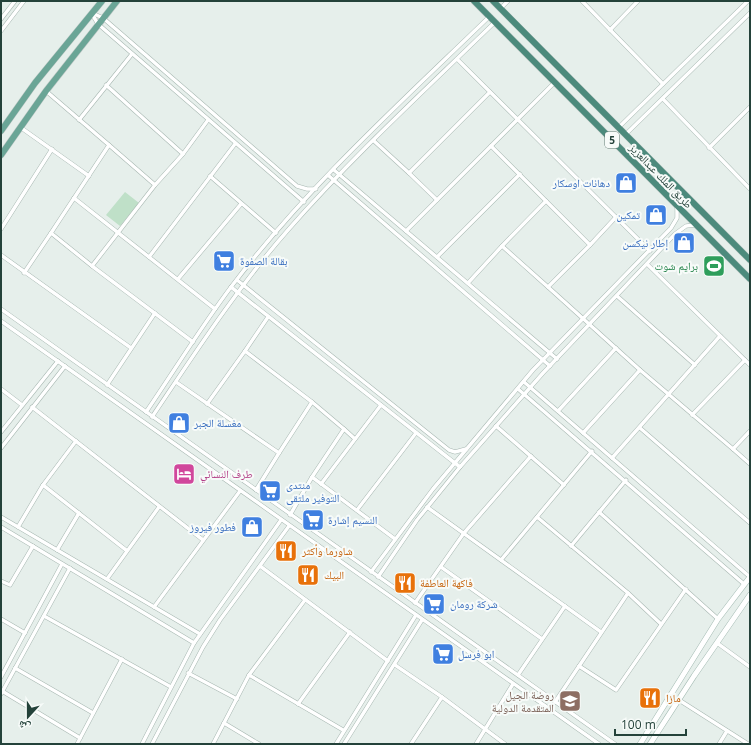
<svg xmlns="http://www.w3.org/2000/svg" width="751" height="745" viewBox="0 0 751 745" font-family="'Open Sans','Noto Naskh Arabic',sans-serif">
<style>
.green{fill:#bfe0c8}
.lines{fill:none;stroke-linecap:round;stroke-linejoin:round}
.minor-casing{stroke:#a8b8b2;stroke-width:4.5}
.secondary-casing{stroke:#a4bbb3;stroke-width:6}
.primary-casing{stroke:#c2cac8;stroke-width:7}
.trunk-casing{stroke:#c2cac8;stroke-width:7}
.minor{stroke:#fff;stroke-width:3.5}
.secondary{stroke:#fff;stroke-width:5}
.primary{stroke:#6aa596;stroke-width:6}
.trunk{stroke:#4c8a7c;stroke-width:6}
.labels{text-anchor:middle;stroke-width:4;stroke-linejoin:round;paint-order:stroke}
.shield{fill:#f7fbf9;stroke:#637a73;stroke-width:1}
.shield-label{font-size:10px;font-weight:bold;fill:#24423a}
.street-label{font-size:11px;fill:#24423a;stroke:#f7fbf9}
.shop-label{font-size:11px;fill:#366cbe;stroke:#f7fbf9;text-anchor:start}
.leisure-label{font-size:11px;fill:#27864d;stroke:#f7fbf9;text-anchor:end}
.hotel-label{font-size:11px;fill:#b23c85;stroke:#f7fbf9;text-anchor:start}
.food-label{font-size:11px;fill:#c56008;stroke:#f7fbf9;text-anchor:start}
.education-label{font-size:11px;fill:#785e54;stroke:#f7fbf9;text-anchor:end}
</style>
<rect width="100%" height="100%" fill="#e6efeb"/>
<polygon class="green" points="125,192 139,203 120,226 106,215"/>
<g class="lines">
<g class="minor-casing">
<g id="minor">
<polyline points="582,1 663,84"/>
<polyline points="500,9 508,1"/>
<polyline points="92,13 103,18 297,186 307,189 316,189"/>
<polyline points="92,14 98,24 304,202"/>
<polyline points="1,19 15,1"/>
<polyline points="610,30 638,1"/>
<polyline points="1,31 24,1"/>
<polyline points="457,59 650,251"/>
<polyline points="106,85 183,154"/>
<polyline points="46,91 109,145 51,233 92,266"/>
<polyline points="663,99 750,189"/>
<polyline points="79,120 132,54"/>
<polyline points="20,127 89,176"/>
<polyline points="618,128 748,1"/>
<polyline points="625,135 750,13"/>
<polyline points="374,141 409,173"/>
<polyline points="109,145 155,185"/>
<polyline points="709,148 750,107"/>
<polyline points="334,170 557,359"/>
<polyline points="210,176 276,233"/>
<polyline points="329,176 550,366"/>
<polyline points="74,198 215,309"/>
<polyline points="437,200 409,173 490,92"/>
<polyline points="1,229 52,149"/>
<polyline points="406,231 555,82"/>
<polyline points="590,245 616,217"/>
<polyline points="502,246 546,201"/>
<polyline points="1,255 131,348"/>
<polyline points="149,257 235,144"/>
<polyline points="437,257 520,174"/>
<polyline points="647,264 750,365"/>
<polyline points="24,273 51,233"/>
<polyline points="178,279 241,204"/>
<polyline points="237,280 449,450 455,452 466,449"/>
<polyline points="468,283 502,246 548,287 590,245 491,146"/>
<polyline points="231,287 460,467"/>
<polyline points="548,287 640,370 733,449"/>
<polyline points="617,296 695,365"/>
<polyline points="1,309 615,744"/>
<polyline points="268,317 245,351 312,402 279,453"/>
<polyline points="1,321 599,744"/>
<polyline points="193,342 92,266 155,185 183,154 208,120"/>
<polyline points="176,382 279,453 256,490"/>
<polyline points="524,382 750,577"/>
<polyline points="107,385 155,313"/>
<polyline points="1,389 22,405"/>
<polyline points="518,389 744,584"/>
<polyline points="312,402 344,429 312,477 395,539"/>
<polyline points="207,404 245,351"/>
<polyline points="32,407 203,540"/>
<polyline points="558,411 616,348"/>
<path d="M146 412C174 371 201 327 231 287 306 188 400 103 490 16"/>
<polyline points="692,415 745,360"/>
<path d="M152 417C195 353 237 288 288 230 352 157 425 90 495 22"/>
<polyline points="496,426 564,485"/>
<polyline points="640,428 750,523"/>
<polyline points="344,429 355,439"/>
<polyline points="750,431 733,449 750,464"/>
<polyline points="1,432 58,361"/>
<polyline points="583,433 640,370"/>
<polyline points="1,448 65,366"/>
<polyline points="612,458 720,336"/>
<polyline points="321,484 381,405"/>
<polyline points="43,485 126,550"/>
<polyline points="427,507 601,632"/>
<polyline points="357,510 416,433"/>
<polyline points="599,512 718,619"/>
<polyline points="290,515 312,477"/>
<polyline points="1,517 200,634"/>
<polyline points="537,517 628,593 661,624"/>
<polyline points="1,527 194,643"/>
<polyline points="18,527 43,485 76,441"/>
<polyline points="571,546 626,480"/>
<polyline points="57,550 79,513"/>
<polyline points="501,560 592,451"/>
<polyline points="260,566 388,661"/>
<polyline points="441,567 542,639"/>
<polyline points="371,572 433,489 533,370 671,228 677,218 677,207"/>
<polyline points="378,577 417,520 460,467 543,373 675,234 686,226 695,225"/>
<polyline points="107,579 159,507"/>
<polyline points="1,581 10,585 33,546"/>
<polyline points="415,603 464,533 531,456"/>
<polyline points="154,607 240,491"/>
<polyline points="44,616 171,687"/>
<polyline points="1,619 25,633"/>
<polyline points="717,643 750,667"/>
<polyline points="395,665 442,697 505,744"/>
<polyline points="579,666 616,690 686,589"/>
<polyline points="15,668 93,713"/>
<polyline points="188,673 237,699"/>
<polyline points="249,675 343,730"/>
<polyline points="518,675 565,606"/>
<polyline points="1,677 62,564"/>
<polyline points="2,691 80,738"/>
<polyline points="1,694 70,568"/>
<polyline points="679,700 748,744"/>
<polyline points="555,702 628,593"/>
<polyline points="298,704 350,632"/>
<polyline points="224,723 259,744"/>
<polyline points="77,744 122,659"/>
<polyline points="142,744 194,643 281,520"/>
<polyline points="152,744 203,647 220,620 289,526"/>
<polyline points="213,744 249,675 305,600"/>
<polyline points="336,744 416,615"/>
<polyline points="344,744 422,620"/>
<polyline points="411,744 442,697"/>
<polyline points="476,744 513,684"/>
<polyline points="719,744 727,731"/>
</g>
</g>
<g class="secondary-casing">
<g id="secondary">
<polyline points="640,744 718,619 750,577"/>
<polyline points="650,744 694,676 750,595"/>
</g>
</g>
<g class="primary-casing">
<g id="primary">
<polyline points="1,131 35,83 102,1"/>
<polyline points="1,155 46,91 117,1"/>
</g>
</g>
<g class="trunk-casing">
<g id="trunk">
<polyline points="474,1 750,279"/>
<polyline points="493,1 750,260"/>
</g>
</g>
<use href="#minor" class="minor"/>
<use href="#secondary" class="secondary"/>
<use href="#primary" class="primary"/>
<use href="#trunk" class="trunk"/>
</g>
<defs>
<g id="shop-square" transform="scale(1.15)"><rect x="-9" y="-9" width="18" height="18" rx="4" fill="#3f7fe0" stroke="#f7fbf9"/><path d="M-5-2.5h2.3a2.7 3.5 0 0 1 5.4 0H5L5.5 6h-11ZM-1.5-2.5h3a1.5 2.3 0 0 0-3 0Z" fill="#fff"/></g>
<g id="supermarket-square" transform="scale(1.15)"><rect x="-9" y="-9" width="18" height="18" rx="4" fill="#3f7fe0" stroke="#f7fbf9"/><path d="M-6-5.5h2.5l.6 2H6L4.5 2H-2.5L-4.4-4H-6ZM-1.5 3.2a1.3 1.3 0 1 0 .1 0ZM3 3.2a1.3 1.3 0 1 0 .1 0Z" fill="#fff"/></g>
<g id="stadium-square" transform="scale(1.15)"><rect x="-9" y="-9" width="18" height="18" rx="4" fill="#2e9e5b" stroke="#f7fbf9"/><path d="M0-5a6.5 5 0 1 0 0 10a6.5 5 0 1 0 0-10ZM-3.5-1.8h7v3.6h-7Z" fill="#fff"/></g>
<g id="hotel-square" transform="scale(1.15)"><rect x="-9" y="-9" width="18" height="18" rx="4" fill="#d1479c" stroke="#f7fbf9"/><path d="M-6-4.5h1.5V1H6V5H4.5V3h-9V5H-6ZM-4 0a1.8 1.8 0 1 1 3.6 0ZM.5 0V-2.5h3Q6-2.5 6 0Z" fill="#fff"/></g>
<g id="restaurant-square" transform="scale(1.15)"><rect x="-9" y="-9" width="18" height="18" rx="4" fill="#e8710a" stroke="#f7fbf9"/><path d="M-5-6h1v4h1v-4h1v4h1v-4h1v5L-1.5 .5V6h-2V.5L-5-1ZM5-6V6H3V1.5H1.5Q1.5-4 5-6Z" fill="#fff"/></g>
<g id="school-square" transform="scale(1.15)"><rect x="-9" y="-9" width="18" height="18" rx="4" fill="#8d6e63" stroke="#f7fbf9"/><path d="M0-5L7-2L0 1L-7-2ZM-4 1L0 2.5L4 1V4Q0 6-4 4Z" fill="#fff"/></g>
</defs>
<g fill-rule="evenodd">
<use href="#shop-square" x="626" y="183"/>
<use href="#shop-square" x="656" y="215"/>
<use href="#shop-square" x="684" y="243"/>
<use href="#supermarket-square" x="224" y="261"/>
<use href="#stadium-square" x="714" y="266"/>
<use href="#shop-square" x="179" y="423"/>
<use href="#hotel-square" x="184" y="474"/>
<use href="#supermarket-square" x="270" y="491"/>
<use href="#supermarket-square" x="313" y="520"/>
<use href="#shop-square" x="252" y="527"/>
<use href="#restaurant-square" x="286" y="551"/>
<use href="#restaurant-square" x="308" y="575"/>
<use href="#restaurant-square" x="405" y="583"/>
<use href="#supermarket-square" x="434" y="604"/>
<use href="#supermarket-square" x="443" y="654"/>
<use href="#restaurant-square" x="650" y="698"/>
<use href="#school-square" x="570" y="701"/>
</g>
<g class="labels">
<rect class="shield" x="605" y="132" width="14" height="16" rx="3"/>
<g class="shield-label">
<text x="612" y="144">5</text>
</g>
<g class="street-label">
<text transform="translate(661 176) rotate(46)" y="4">طريق الملك عبدالعزيز</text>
</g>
<g class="shop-label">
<text x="610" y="187" text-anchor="end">دهانات اوسكار</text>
<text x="640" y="219" text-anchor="end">تمكين</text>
<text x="668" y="247" text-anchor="end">إطار نيكسن</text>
<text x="240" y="265">بقالة الصفوة</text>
<text x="194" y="427">مغسلة الجبر</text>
<text x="286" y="489">منتدى<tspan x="286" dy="13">التوفير ملتقى</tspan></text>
<text x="328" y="524">النسيم إشارة</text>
<text x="236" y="531" text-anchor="end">فطور فيروز</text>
<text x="450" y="608">شركة رومان</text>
<text x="458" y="658">ابو فرسل</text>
</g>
<g class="leisure-label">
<text x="698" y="270">برايم شوت</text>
</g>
<g class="hotel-label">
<text x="200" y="478">طرف النسائي</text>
</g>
<g class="food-label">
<text x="302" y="555">شاورما وأكثر</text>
<text x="324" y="579">البيك</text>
<text x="420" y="587">فاكهة العاطفة</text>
<text x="666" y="702">مازا</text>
</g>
<g class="education-label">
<text x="554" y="699">روضة الجيل<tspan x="554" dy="13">المتقدمة الدولية</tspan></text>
</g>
</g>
<rect width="751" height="745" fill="none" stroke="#24423a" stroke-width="4"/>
<g transform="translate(28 717) rotate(201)" stroke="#f7fbf9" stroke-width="3" paint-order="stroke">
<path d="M0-3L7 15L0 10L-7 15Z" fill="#24423a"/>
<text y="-6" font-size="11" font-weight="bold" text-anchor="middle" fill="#24423a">ش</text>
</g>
<path d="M615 729v6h71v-6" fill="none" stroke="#24423a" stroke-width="2"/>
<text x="621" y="729" font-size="12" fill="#24423a" stroke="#f7fbf9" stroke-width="3" paint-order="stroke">100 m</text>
</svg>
